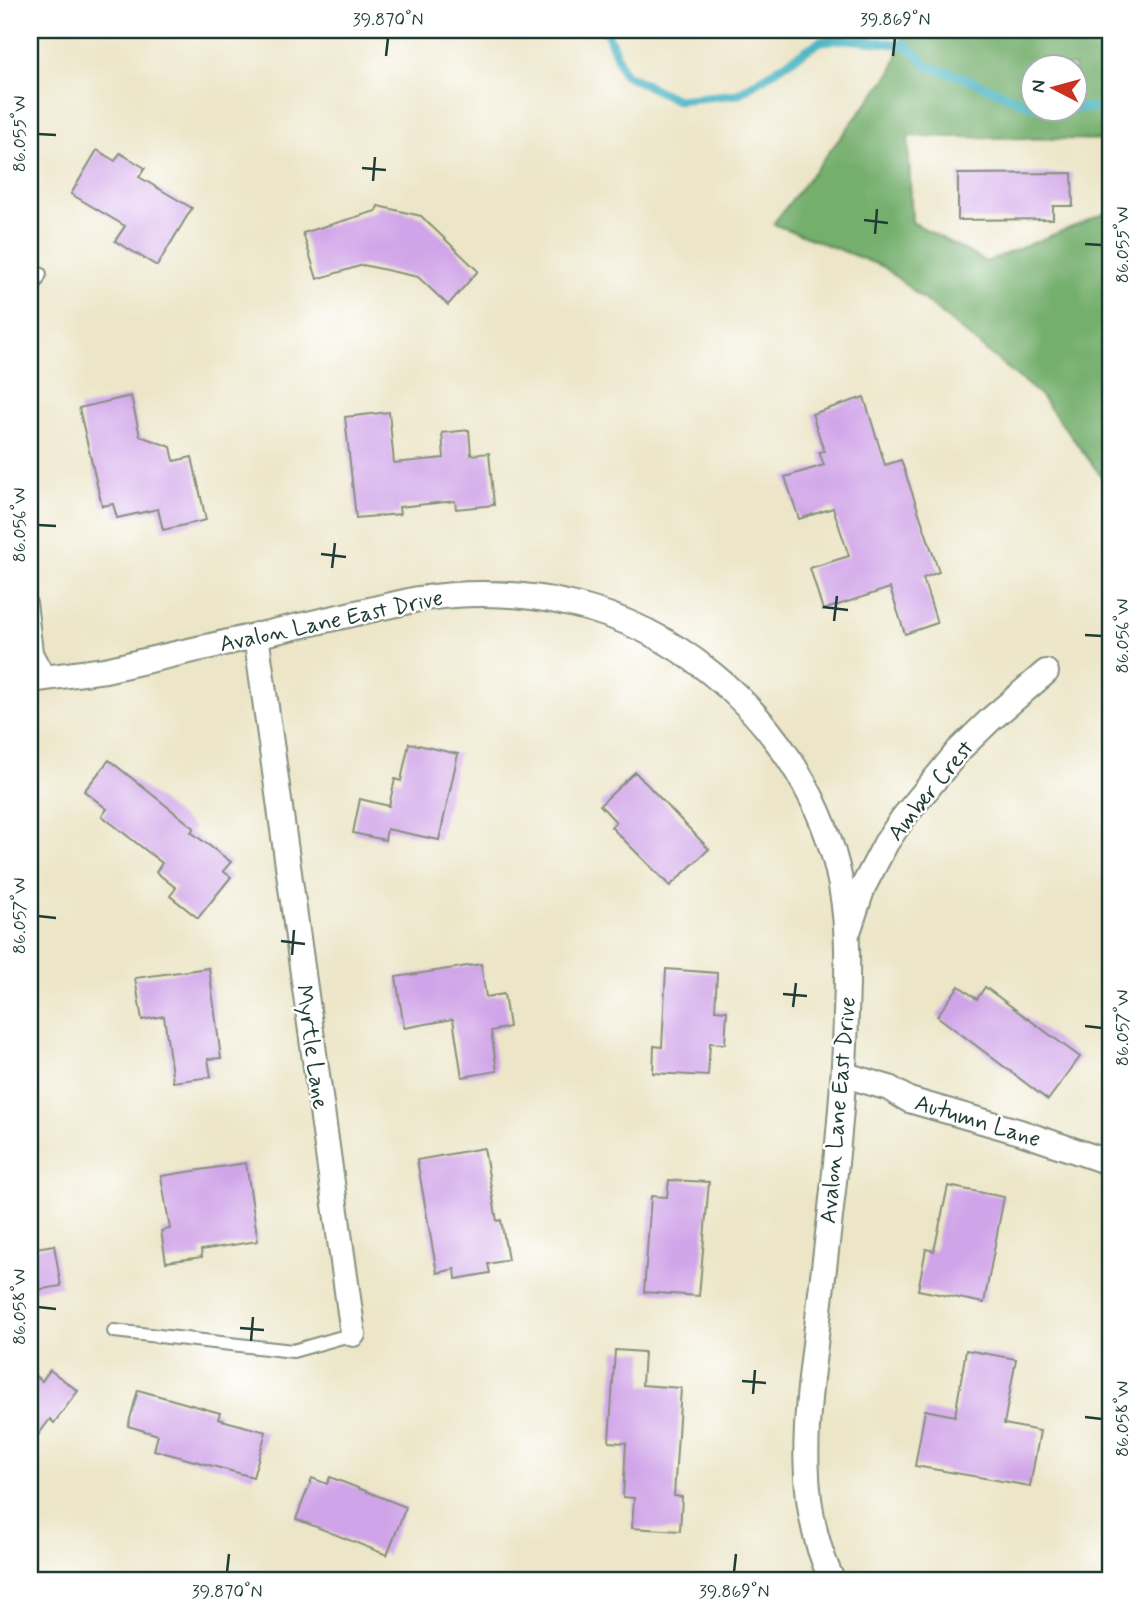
<svg xmlns="http://www.w3.org/2000/svg" width="1141" height="1610" viewBox="0 0 1141 1610" font-family="Mynerve,sans-serif">
<style>
.forest{fill:#74af6d;stroke:#4a7650;stroke-width:2;fill-rule:evenodd}
.lines{fill:none;stroke-linecap:round;stroke-linejoin:round}
.stream{stroke:#46b3c2;stroke-width:9}
.building{fill:#d0a4e8}
.service-casing{stroke:#86917e;stroke-width:16}
.minor-casing{stroke:#86917e;stroke-width:28}
.service{stroke:#fff;stroke-width:12}
.minor{stroke:#fff;stroke-width:24}
.ticks{fill:none;stroke:#1f3d34;stroke-width:2.5}
.labels{text-anchor:middle;stroke-width:5;stroke-linejoin:round;paint-order:stroke}
.street-label{font-size:23px;fill:#1f3d34;stroke:#fff}
.neatline{fill:none;stroke:#1f3d34;stroke-width:2.5}
.ticks-label{font-size:18px;text-anchor:middle;fill:#1f3d34}
</style>
<rect width="100%" height="100%" fill="#fff"/>
<filter id="ink" filterUnits="userSpaceOnUse"><feTurbulence type="fractalNoise" baseFrequency=".0143" numOctaves="2"/><feDisplacementMap in="SourceGraphic" scale="14" xChannelSelector="R" yChannelSelector="G"/><feConvolveMatrix kernelMatrix="1 2 1 2 8 2 1 2 1" color-interpolation-filters="sRGB"/></filter>
<filter id="wash" filterUnits="userSpaceOnUse"><feTurbulence type="fractalNoise" baseFrequency=".00686" numOctaves="4" result="noise"/><feDisplacementMap in="SourceGraphic" scale="28" xChannelSelector="R" yChannelSelector="G"/><feGaussianBlur stdDeviation="1.57" result="paint"/><feColorMatrix in="noise" values="0 0 0 0 0 0 0 0 0 0 0 0 0 0 0 0 0 1.4 0 .05"/><feComposite in="paint" operator="in"/></filter>
<g filter="url(#wash)">
<rect width="100%" height="100%" fill="#ece5c7"/>
<path class="forest" d="M905 30H1111V140L908 136 912 222 986 262 1111 211V489L1040 395 884 267 773 224 892 71ZM1032 66H1074V108H1032Z"/>
<g class="lines">
<g class="stream">
<polyline points="606,30 624,74 677,100 738,94 821,41 847,39 907,45 928,66 967,79 1032,106"/>
<polyline points="1039,108 1111,108"/>
</g>
</g>
<g id="blocks">
<g class="building">
<polygon points="97,150 115,161 120,153 145,168 139,177 192,208 157,266 115,241 125,226 71,194"/>
<polygon points="1072,173 1073,206 1053,206 1053,219 958,220 958,174"/>
<polygon points="378,206 421,216 478,271 448,305 418,277 363,265 317,279 303,233 376,211"/>
<polygon points="131,396 140,436 171,447 174,461 192,457 206,520 163,530 158,509 117,518 113,504 102,506 79,408"/>
<polygon points="864,397 885,465 901,460 939,572 923,578 937,623 905,634 890,588 823,610 810,568 849,556 833,508 799,519 785,477 824,465 819,452 824,451 812,414"/>
<polygon points="389,412 394,463 444,458 442,433 469,430 471,455 489,453 494,505 456,509 455,501 399,507 400,514 356,518 345,417"/>
<polygon points="409,743 458,754 439,840 387,829 385,840 353,833 360,799 389,806 395,779 401,781"/>
<polygon points="109,760 194,828 191,832 231,862 223,871 231,877 198,918 170,896 176,888 156,872 162,863 102,816 107,809 84,791"/>
<polygon points="635,772 709,849 670,886 611,827 616,822 600,805"/>
<polygon points="481,964 486,997 504,994 509,1027 491,1031 497,1071 462,1077 453,1019 404,1028 396,977"/>
<polygon points="209,968 221,1058 208,1059 211,1077 173,1082 164,1016 142,1020 135,978"/>
<polygon points="666,969 717,973 715,1010 727,1011 725,1044 710,1043 708,1076 653,1073 654,1046 662,1047"/>
<polygon points="959,986 977,999 985,987 1080,1057 1048,1100 937,1016"/>
<polygon points="484,1148 497,1221 501,1220 508,1260 488,1264 490,1273 456,1279 455,1269 437,1273 417,1160"/>
<polygon points="246,1163 258,1241 201,1250 202,1257 166,1262 161,1231 170,1229 161,1176"/>
<polygon points="669,1180 709,1182 699,1296 644,1292 651,1196 667,1197"/>
<polygon points="948,1186 1004,1197 984,1303 918,1290 926,1249 934,1251"/>
<polygon points="54,1245 61,1286 30,1291 30,1249"/>
<polygon points="615,1350 644,1352 642,1385 681,1388 674,1496 682,1497 680,1531 632,1528 634,1498 623,1497 626,1443 609,1442"/>
<polygon points="966,1350 1016,1359 1004,1424 1040,1431 1030,1486 915,1466 925,1410 955,1416"/>
<polygon points="50,1370 78,1391 54,1423 50,1419 30,1446 30,1372 42,1381"/>
<polygon points="138,1390 220,1413 218,1419 266,1432 253,1477 154,1450 158,1435 128,1426"/>
<polygon points="330,1477 406,1507 387,1555 296,1519 312,1478 327,1484"/>
</g>
</g>
</g>
<g filter="url(#ink)">
<use href="#blocks" fill-opacity="0" stroke="#86917e" stroke-width="2"/>
<g class="lines">
<g class="service-casing">
<g id="service">
<polyline points="30,296 40,274"/>
<polyline points="30,603 36,652 50,678"/>
<polyline points="114,1331 293,1351 353,1334"/>
</g>
</g>
<g class="minor-casing">
<g id="minor">
<polyline points="256,635 353,1334"/>
<path d="M30 680 105 670 418 599C523 583 628 605 711 673 772 722 818 791 837 867 849 915 848 964 846 1013 844 1121 828 1229 816 1336 806 1418 795 1503 832 1580"/>
<polyline points="849,929 863,887 886,843 903,818 959,750 990,720 1046,672"/>
<polyline points="845,1075 889,1088 909,1100 1020,1132 1111,1163"/>
</g>
</g>
<use href="#service" class="service"/>
<use href="#minor" class="minor"/>
</g>
</g>
<path class="ticks" d="M386 56 388 38M893 56 895 38M38 134 56 135M362 168 386 170M373 181 375 157M864 220 888 223M875 234 877 209M1085 244 1102 245M38 525 56 526M321 554 346 557M332 568 335 543M823 607 848 610M834 621 837 596M1085 635 1102 636M38 916 56 918M281 941 305 944M292 955 294 930M783 994 807 996M793 1007 796 983M1085 1026 1102 1028M38 1307 56 1309M240 1328 264 1330M251 1341 253 1317M742 1381 766 1383M753 1394 755 1370M1085 1417 1102 1419M227 1572 229 1554M734 1572 736 1554"/>
<g class="labels">
<g class="street-label">
<text transform="translate(331 620) rotate(-12)" y="8">Avalon Lane East Drive</text>
<text transform="translate(930 790) rotate(-51)" y="8">Amber Crest</text>
<text transform="translate(313 1047) rotate(82)" y="8">Myrtle Lane</text>
<text transform="translate(837 1110) rotate(-85)" y="8">Avalon Lane East Drive</text>
<text transform="translate(978 1120) rotate(17)" y="8">Autumn Lane</text>
</g>
</g>
<rect width="1141" height="1610" fill="none" stroke="#fff" stroke-width="77"/>
<g transform="translate(1054 88) rotate(276)"><circle r="33" fill="#ffffff" stroke="#a5b1ae" stroke-width="2"/>
<path d="M0-5L12 26L0 18L-12 26Z" fill="#c8321e"/>
<text y="-10" font-size="19" font-weight="bold" text-anchor="middle" fill="#1f3d34">N</text>
</g>
<rect x="38" y="38" width="1064" height="1534" class="neatline"/>
<g class="ticks-label">
<text x="388" y="25">39.870°N</text>
<text x="895" y="25">39.869°N</text>
<text transform="translate(19 134) rotate(-90)" y="6">86.055°W</text>
<text transform="translate(1122 245) rotate(-90)" y="6">86.055°W</text>
<text transform="translate(19 525) rotate(-90)" y="6">86.056°W</text>
<text transform="translate(1122 636) rotate(-90)" y="6">86.056°W</text>
<text transform="translate(19 916) rotate(-90)" y="6">86.057°W</text>
<text transform="translate(1122 1028) rotate(-90)" y="6">86.057°W</text>
<text transform="translate(19 1307) rotate(-90)" y="6">86.058°W</text>
<text transform="translate(1122 1419) rotate(-90)" y="6">86.058°W</text>
<text x="227" y="1597">39.870°N</text>
<text x="734" y="1597">39.869°N</text>
</g>
</svg>
